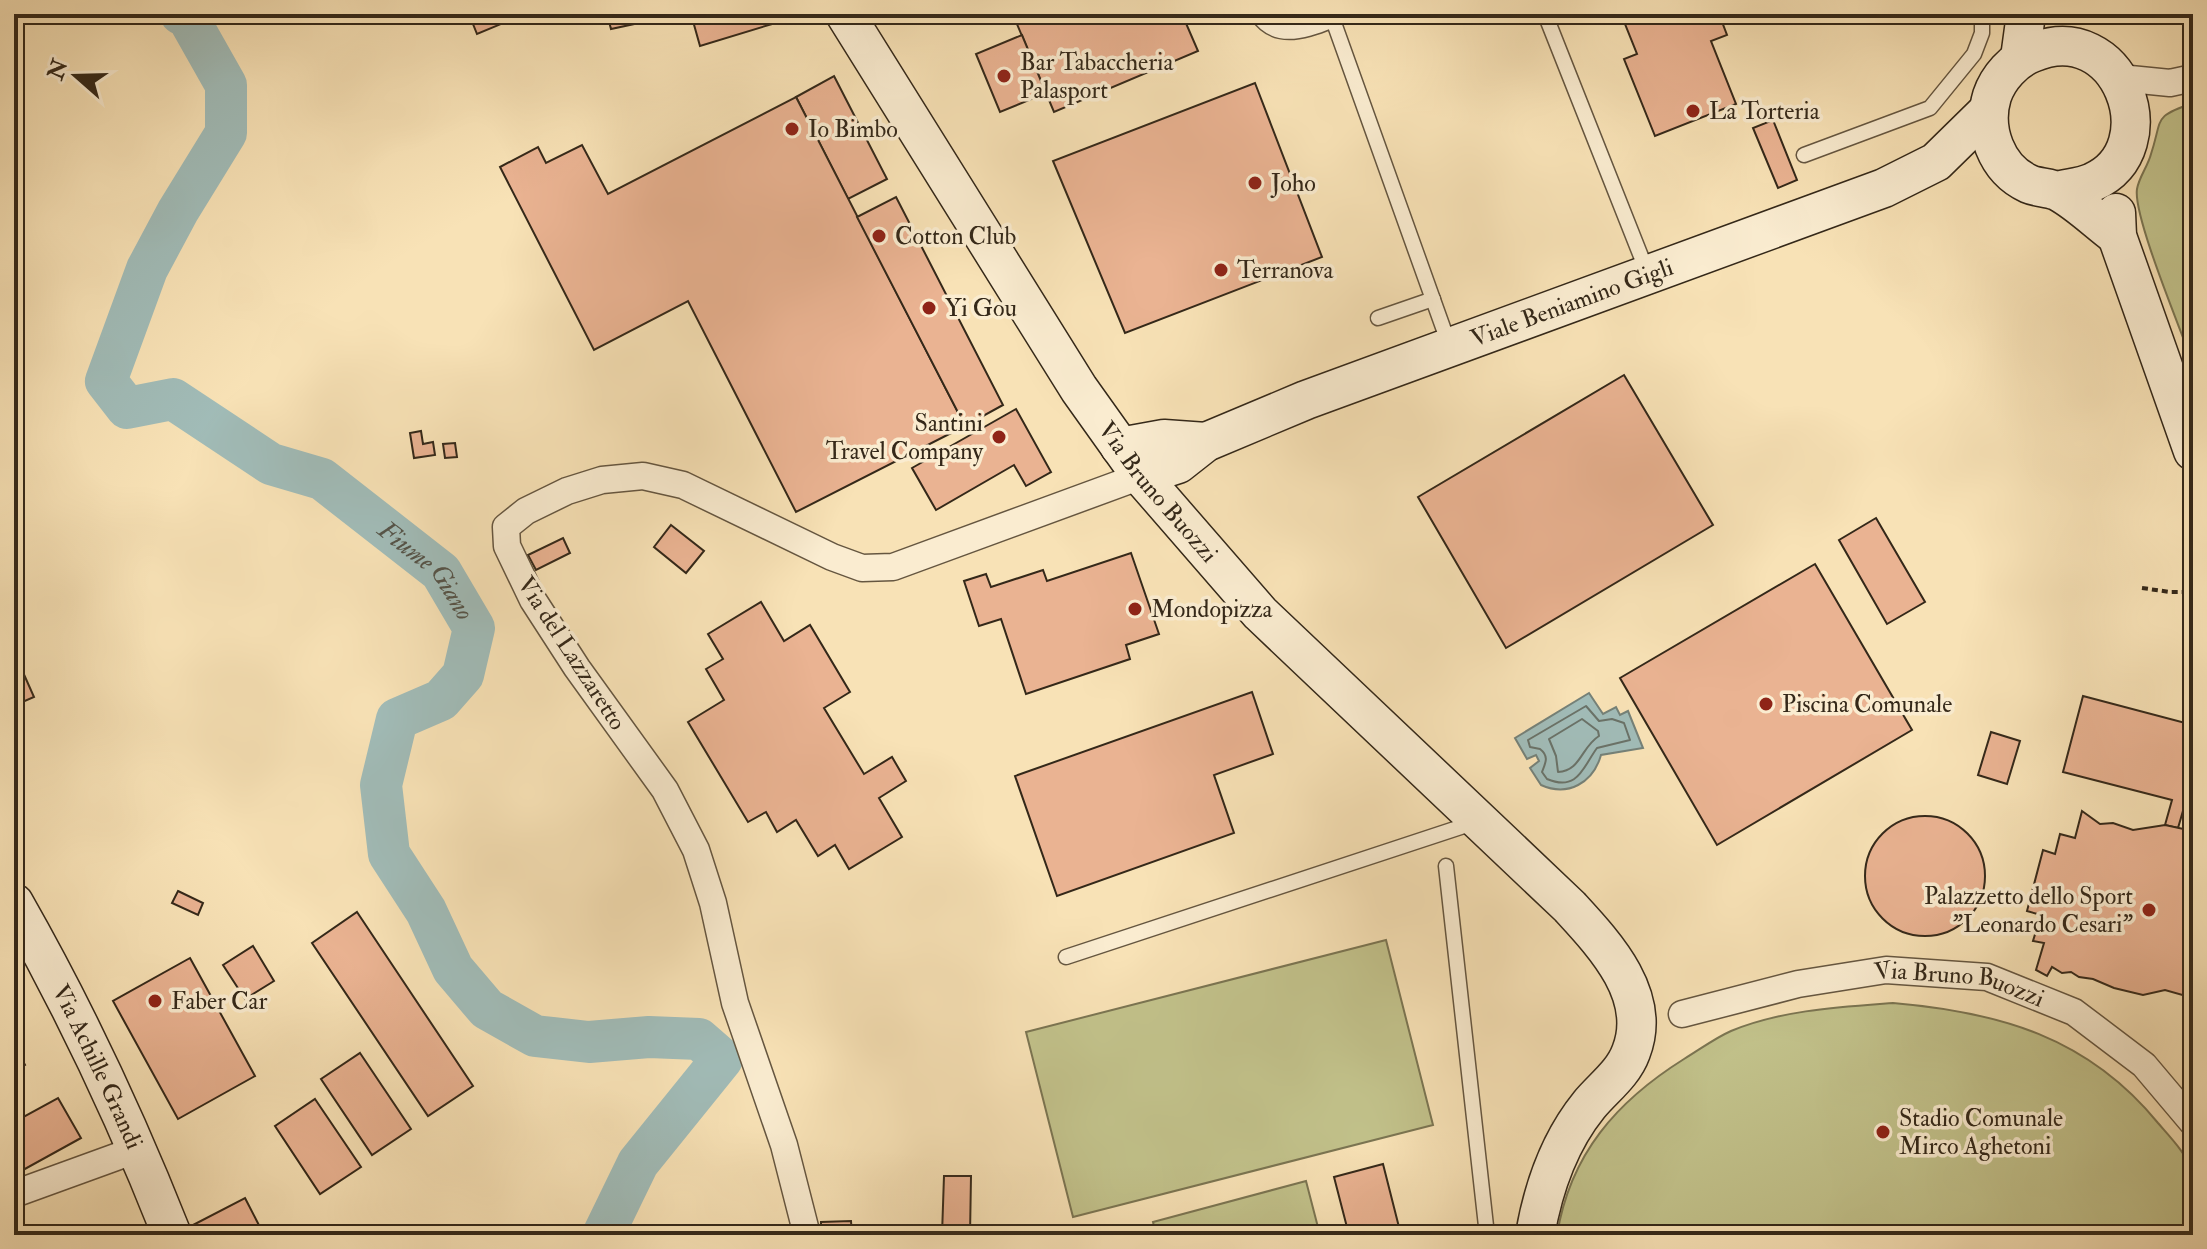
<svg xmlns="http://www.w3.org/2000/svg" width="2207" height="1249" viewBox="0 0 2207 1249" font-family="'IM FELL Double Pica',serif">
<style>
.green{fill:#c2c28b;stroke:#7b7552;stroke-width:2}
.water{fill:#a1bcb8;stroke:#758178;stroke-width:2}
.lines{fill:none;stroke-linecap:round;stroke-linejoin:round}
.shore{stroke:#6a7268;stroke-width:2}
.river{stroke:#a1bcb8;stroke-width:42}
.building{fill:#eab392;stroke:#342819;stroke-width:2}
.lane-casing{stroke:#655640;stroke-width:17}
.street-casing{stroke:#655640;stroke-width:29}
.secondary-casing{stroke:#342819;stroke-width:41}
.path{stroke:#342819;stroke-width:4;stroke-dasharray:6 4;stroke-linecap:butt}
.lane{stroke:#faecd0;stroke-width:14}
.street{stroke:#faecd0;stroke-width:26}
.secondary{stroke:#faecd0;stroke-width:38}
.poi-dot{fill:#8f2418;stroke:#faecd0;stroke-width:3}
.labels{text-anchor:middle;stroke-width:7;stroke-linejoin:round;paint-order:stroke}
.poi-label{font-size:24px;fill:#342819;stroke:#faecd0;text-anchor:start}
.street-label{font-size:24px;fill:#342819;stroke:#faecd0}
.water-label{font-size:26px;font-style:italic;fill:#555449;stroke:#faecd0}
</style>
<rect width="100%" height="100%" fill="#f8e2b6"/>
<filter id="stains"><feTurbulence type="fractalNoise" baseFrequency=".0025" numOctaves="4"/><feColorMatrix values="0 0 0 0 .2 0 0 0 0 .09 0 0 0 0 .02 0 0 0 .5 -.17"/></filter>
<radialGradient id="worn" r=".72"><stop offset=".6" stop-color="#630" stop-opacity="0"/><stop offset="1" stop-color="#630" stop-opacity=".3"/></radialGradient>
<g class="green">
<path d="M2193 103V345L2187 348C2176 318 2133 214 2137 189 2139 177 2148 166 2151 154 2163 118 2152 117 2193 103Z"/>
<polygon points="1386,940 1433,1125 1073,1217 1026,1032"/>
<path d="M1893 1003C1999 1012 2088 1037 2158 1123 2170 1137 2188 1155 2193 1174 2197 1189 2193 1218 2193 1235H1557C1570 1154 1617 1101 1684 1059 1699 1050 1715 1038 1731 1031 1782 1010 1839 1007 1893 1003Z"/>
<polygon points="1306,1181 1320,1235 1156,1235 1153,1222"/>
</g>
<path class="water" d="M1589 693 1603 714 1616 707 1620 715 1628 711 1643 748 1601 755C1593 783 1568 797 1541 785L1530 768 1539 761 1536 755 1527 759 1515 738Z"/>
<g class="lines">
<g class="shore">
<path d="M1586 706 1599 721 1612 719 1624 723 1630 740 1597 748C1583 767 1578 792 1547 779L1542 772C1546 762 1549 756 1540 749L1530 747 1528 740Z"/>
<path d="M1582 719 1598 731 1599 736C1581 747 1581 771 1558 772L1556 756 1549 739Z"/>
</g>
<path class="river" id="s1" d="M181 14 187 16 226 85V133L178 211 147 269 106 381 127 408 173 399 271 464 322 479 441 572 474 628 463 675 441 700 397 719 381 785 389 854 426 911 453 969 487 1009 535 1036 589 1042 649 1037 699 1039 722 1059 638 1163 603 1235"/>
</g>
<g class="building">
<polygon points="469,14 525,14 477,34"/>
<polygon points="607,14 672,14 672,16 611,29"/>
<polygon points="691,14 769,14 772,24 700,46"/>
<polygon points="1020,14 1182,14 1198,51 1054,112 1014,17"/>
<polygon points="1621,14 1719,14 1727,35 1711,41 1736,104 1655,136 1624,59 1637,54"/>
<polygon points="1022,35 1046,93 1000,112 976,54"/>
<polygon points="834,76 887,179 848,199 796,97"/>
<polygon points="1255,83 1322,257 1125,333 1053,161"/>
<polygon points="796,97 965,426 796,512 688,301 594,350 500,167 538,147 546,163 582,145 608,194"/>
<polygon points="1773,120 1797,180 1778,188 1753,128"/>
<polygon points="896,197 1003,405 965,426 857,217"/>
<polygon points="1624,375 1713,525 1506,648 1418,497"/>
<polygon points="1016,409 1051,472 1026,486 1014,465 936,510 912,468"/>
<polygon points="421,431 423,444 433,442 435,455 414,458 410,433"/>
<polygon points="455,443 457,457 445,458 443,444"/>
<polygon points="1876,518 1925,602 1887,624 1839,540"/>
<polygon points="671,525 704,551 686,573 654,547"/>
<polygon points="563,538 570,553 536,570 528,555"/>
<polygon points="1131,553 1159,634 1126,645 1130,659 1026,694 1001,619 979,626 964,581 986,574 991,587 1043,570 1047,581"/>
<polygon points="1815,564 1912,730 1717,845 1620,678"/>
<polygon points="761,602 784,641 810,625 850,692 824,708 864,774 892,757 906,781 879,798 902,837 849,869 835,845 818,856 796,820 777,832 766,812 748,822 688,722 724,700 706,669 723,659 708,634"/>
<polygon points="22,670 34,697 18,704 14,693 14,674"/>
<polygon points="1252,692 1273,754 1214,775 1234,833 1057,896 1015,776"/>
<polygon points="2083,696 2193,725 2193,806 2185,804 2178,828 2165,825 2172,800 2063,772"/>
<polygon points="1991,732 2020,741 2007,784 1978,775"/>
<polygon points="2082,811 2100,824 2113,823 2133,830 2165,825 2193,831 2193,998 2165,990 2143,995 2114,988 2093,979 2079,977 2071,972 2062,973 2052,967 2047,976 2036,970 2044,943 2033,941 2041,915 2027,911 2043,850 2055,854 2060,834 2075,838"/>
<circle cx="1925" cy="876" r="60"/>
<polygon points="178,891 203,903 198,915 172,903"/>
<polygon points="357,912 473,1086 428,1116 312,943"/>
<polygon points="253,946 274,981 245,999 223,965"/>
<polygon points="190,958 255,1076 178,1119 113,1001"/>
<polygon points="14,1045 25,1065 14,1072"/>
<polygon points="360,1053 411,1129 372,1155 321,1079"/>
<polygon points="58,1098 81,1138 14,1175 14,1122"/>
<polygon points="315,1099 361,1167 320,1194 275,1126"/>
<polygon points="1383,1164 1401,1235 1349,1235 1334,1177"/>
<polygon points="944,1176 971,1176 970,1235 942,1235"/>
<polygon points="245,1198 264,1235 198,1235 193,1225"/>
<polygon points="851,1221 852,1235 821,1235 821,1222"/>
<polygon points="63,1226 66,1235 39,1235"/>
</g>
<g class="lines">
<g class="lane-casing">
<g id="lane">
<path d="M1257 14C1279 48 1319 25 1348 14"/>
<polyline points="1545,14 1648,274"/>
<polyline points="1333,20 1450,347"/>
<polyline points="1804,155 1930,108 1974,54 1982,33 1982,14"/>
<polyline points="1378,318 1433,299"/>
<polyline points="1446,866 1487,1235"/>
<polyline points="1066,957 1476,822"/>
</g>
</g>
<g class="street-casing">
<g id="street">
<polyline points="2120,78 2170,83 2193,78"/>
<path id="s2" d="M1682 1014 1798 984 1886 970 1987 977 2074 1012 2144 1065 2193 1123"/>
<polyline points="14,1194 138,1149"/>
<polyline points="807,1235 784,1145 735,1003 713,903 696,850 665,790 577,668 533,600 507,546 506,527 526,511 567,491 602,480 643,476 683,485 832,557 862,568 893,567 1141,476"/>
</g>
</g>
<g class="secondary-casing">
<g id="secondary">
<path id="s3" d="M845 14 1079 389 1141 476 1260 613 1570 907C1605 945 1653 996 1631 1052 1623 1074 1603 1088 1589 1105 1559 1142 1543 1189 1535 1235"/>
<polyline points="2020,58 2026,14"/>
<path d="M2057 191C2069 188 2083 187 2093 182 2169 148 2120 15 2032 53 2014 60 1998 78 1992 96 1982 129 1996 169 2029 184 2038 188 2050 187 2059 192 2079 203 2098 222 2117 236"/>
<polyline points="2116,213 2117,236 2193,451"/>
<polyline points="1120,447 1164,439 1206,442"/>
<path id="s4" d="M1141 476 1178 464 1206 442 1306 400 1884 188 1936 162 1988 111"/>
<path id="s5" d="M14 903C75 1010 127 1121 172 1235"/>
</g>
</g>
<polyline class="path" points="2142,588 2170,592 2193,592"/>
<use href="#lane" class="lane"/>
<use href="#street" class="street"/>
<use href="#secondary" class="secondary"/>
</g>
<g class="poi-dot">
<circle cx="1004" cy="76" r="8"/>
<circle cx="1693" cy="111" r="8"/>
<circle cx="792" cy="129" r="8"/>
<circle cx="1255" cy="183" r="8"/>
<circle cx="879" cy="236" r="8"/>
<circle cx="1221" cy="270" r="8"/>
<circle cx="929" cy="308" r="8"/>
<circle cx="999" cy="437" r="8"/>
<circle cx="1135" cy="609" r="8"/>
<circle cx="1766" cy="704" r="8"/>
<circle cx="2149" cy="910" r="8"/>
<circle cx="155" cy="1001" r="8"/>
<circle cx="1883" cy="1132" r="8"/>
</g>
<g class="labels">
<g class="poi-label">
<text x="1020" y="70">Bar Tabaccheria<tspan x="1020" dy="28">Palasport</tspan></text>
<text x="1709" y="119">La Torteria</text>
<text x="808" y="137">Io Bimbo</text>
<text x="1271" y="191">Joho</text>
<text x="895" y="244">Cotton Club</text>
<text x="1237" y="278">Terranova</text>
<text x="945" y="316">Yi Gou</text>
<text x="983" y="431" text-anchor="end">Santini<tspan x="983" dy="28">Travel Company</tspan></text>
<text x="1151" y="617">Mondopizza</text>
<text x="1782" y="712">Piscina Comunale</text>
<text x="2133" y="904" text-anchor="end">Palazzetto dello Sport<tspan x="2133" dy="28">"Leonardo Cesari"</tspan></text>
<text x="171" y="1009">Faber Car</text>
<text x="1899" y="1126">Stadio Comunale<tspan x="1899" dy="28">Mirco Aghetoni</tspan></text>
</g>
<g class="street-label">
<text dy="8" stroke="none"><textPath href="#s4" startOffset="466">Viale Beniamino Gigli</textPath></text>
<text dy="8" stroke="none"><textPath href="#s3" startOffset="572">Via Bruno Buozzi</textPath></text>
<text transform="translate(572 653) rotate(57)" y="8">Via del Lazzaretto</text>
<text dy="8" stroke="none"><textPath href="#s2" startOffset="284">Via Bruno Buozzi</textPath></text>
<text dy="8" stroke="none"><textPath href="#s5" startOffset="184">Via Achille Grandi</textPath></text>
</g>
<g class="water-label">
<text dy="9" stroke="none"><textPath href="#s1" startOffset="802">Fiume Giano</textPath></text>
</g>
</g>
<rect width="2207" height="1249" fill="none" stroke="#f8e2b6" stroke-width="48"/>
<rect x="16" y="16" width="2175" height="1217" fill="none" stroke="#342819" stroke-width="4"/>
<rect x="24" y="24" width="2159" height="1201" fill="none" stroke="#342819" stroke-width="2"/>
<g transform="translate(76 76) rotate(290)" stroke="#faecd0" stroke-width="6" paint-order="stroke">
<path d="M0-6L14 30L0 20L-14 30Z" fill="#342819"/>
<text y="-12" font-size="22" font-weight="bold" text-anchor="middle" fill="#342819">N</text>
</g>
<rect width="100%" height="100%" filter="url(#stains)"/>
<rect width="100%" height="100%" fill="url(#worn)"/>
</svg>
